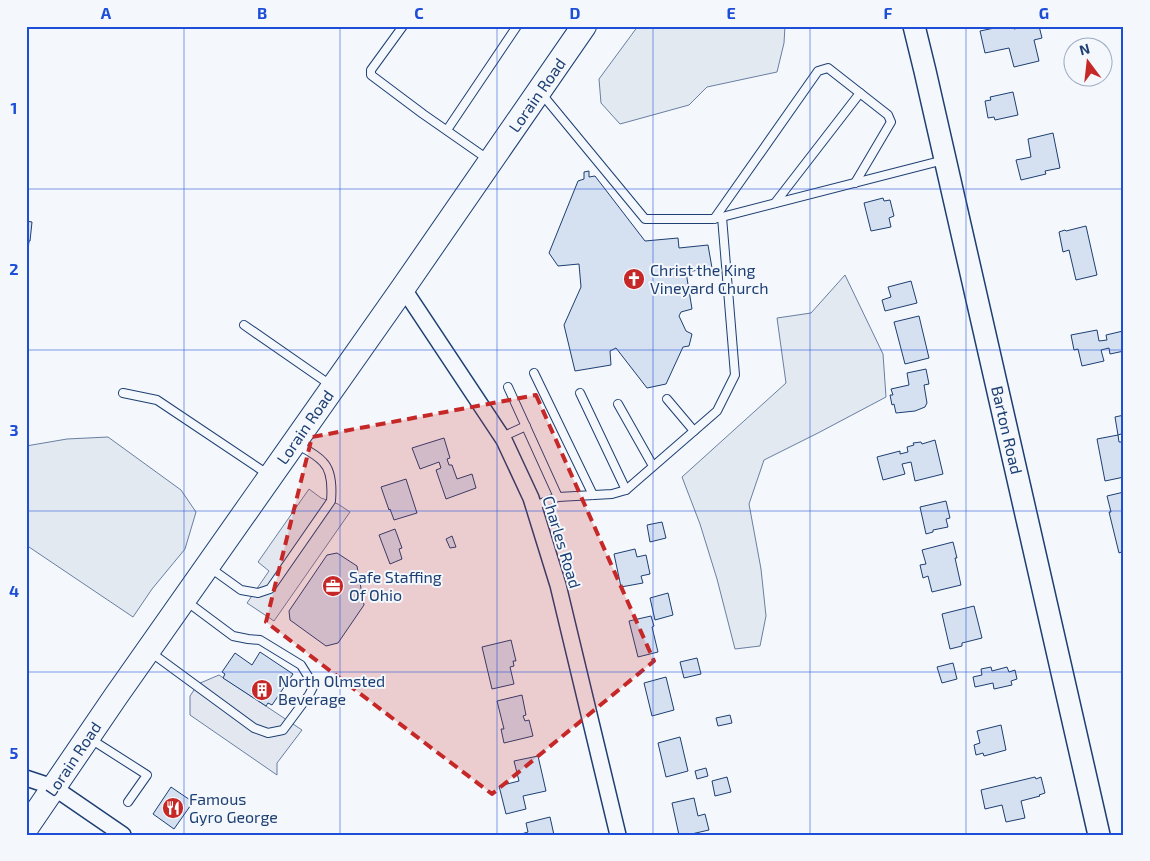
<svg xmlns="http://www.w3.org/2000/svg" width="1150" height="861" viewBox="0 0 1150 861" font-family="'Exo 2',sans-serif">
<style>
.green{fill:#e3e9f0;stroke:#687fa3}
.parking{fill:#e3e8f0;stroke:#687fa3}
.building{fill:#d5e0f0;stroke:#1d3f73}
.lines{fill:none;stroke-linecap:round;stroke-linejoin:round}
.lane-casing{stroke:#1d3f73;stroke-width:10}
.street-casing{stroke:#1d3f73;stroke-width:18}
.secondary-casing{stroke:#1d3f73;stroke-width:24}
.primary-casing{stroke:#1d3f73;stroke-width:26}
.lane{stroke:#f4f7fb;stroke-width:8}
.street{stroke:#f4f7fb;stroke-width:15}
.secondary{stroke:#f4f7fb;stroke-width:21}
.primary{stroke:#f4f7fb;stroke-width:24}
.marked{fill:#c62828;fill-opacity:0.2;stroke:#c62828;stroke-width:4;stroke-dasharray:10 6;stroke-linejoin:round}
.grid{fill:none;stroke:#1d4ed8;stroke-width:1;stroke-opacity:0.55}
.labels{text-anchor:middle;stroke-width:4;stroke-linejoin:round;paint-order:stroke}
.street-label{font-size:16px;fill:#1d3f73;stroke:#f4f7fb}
.poi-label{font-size:16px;fill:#1d3f73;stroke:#f4f7fb;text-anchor:start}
.neatline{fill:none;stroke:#1d4ed8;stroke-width:2}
.grid-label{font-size:16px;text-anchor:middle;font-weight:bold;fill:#1d4ed8}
</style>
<rect width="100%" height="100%" fill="#f4f7fb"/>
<g class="green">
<polygon points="638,26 785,26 784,43 777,72 707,87 689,105 620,124 601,103 599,79"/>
<polygon points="845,275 883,354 886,397 818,433 764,460 749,504 761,569 766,616 760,646 735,649 717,579 700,524 682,477 786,383 777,318 811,313"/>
<polygon points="108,437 181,490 196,512 185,549 152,589 133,617 26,545 26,446 67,439"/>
</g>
<g class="parking">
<polygon points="309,489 321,498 338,504 350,512 274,621 247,603 269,571 258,562"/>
<polygon points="219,675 302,730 277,763 277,775 190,715 190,696 198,684"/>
</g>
<g class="building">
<polygon points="1004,26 1014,26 1014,29 1026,26 1031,26 1031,28 1039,26 1042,38 1034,40 1039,61 1014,67 1009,48 985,53 980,31"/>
<polygon points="1013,92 1018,115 995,120 994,117 988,118 985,101 991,100 990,97"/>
<polygon points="1053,133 1060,168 1045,171 1046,174 1021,180 1016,160 1031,157 1028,139"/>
<polygon points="589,171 589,177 595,176 645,241 678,238 679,248 708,245 712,268 686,272 692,309 681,312 679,316 686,331 692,334 689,346 683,347 666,384 647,388 616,348 610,351 611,365 575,371 564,325 581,287 579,264 558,266 549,253 578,181 584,179 584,172"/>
<polygon points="883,198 884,201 890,200 894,216 889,218 891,227 871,231 864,203"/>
<polygon points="26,221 32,222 30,241 29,241 27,260 26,260"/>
<polygon points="1086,226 1097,275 1076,280 1069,250 1063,252 1059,232 1065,230 1066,231"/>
<polygon points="911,281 917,303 885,311 882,300 891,297 888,287"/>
<polygon points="919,316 929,358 905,364 894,322"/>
<polygon points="1097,330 1099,341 1107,340 1106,335 1123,331 1124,351 1110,354 1109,348 1101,350 1104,361 1082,366 1078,349 1074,350 1071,335"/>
<polygon points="926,369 929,384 924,385 927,403 925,407 915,411 896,413 894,404 892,405 890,395 893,395 891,389 909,385 907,373"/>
<polygon points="1124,415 1124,433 1118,435 1115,417"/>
<polygon points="1118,435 1119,442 1124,442 1124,477 1105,481 1097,439"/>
<polygon points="444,438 450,458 447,459 449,465 452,465 457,479 472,474 476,488 446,499 436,470 441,468 439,462 420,469 412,448"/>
<polygon points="935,440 943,474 915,481 911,462 902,464 905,474 883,480 877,457 900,451 900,454 908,452 907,447 914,445 913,443 921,442 922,444"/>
<polygon points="406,479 417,513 394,520 390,509 389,510 381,487"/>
<polygon points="1124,492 1124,551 1119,553 1109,512 1111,512 1107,496"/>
<polygon points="946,501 950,518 946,519 948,527 933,530 933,532 926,534 920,507"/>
<polygon points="662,522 666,538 650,542 647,525"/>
<polygon points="395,529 402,548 399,549 402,559 390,564 379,535"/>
<polygon points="452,536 456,547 450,548 446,539"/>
<polygon points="953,542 957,558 955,558 961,585 932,592 928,576 923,578 920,565 926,564 922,550"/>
<polygon points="635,549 637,557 646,555 650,574 641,576 643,583 621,587 614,554"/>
<polygon points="337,553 357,566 364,605 338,643 326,646 290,620 289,611 327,555"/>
<polygon points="668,593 673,615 655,620 650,598"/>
<polygon points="974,606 982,638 962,643 962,646 950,649 942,614"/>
<polygon points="651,616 654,626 652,627 658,652 638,657 629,621"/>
<polygon points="511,640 516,661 513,661 514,666 510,667 514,684 492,689 482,647"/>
<polygon points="260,652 293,674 272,705 268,703 266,706 223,678 225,674 222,672 235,653 252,665"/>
<polygon points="697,658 701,674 684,678 680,662"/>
<polygon points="953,663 957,679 942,683 937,667"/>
<polygon points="991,667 992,671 1007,667 1009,672 1015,670 1017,679 1011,681 1012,685 994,689 993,683 975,687 973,677 982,675 981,669"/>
<polygon points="666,677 674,710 652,716 644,683"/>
<polygon points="522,695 526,715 523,716 525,721 529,720 533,736 504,743 501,729 504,729 497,701"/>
<polygon points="730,715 732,723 718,726 716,718"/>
<polygon points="1001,725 1006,750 984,756 983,753 976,755 974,745 980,743 977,731"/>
<polygon points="680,737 688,771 666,777 658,743"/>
<polygon points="538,756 546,791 523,796 526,809 506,814 499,786 519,781 514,761"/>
<polygon points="706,768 708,776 697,779 695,771"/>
<polygon points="727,777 731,792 715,796 712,781"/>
<polygon points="1035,777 1036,779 1041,777 1045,793 1039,795 1040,796 1021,801 1025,818 1006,822 1002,805 985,809 981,790"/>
<polygon points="171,787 193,802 174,829 153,814"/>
<polygon points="694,798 698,816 705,814 709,830 687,835 679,835 672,803"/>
<polygon points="550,817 554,835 518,835 528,832 526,823"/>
</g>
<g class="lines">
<g class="lane-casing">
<g id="lane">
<polyline points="403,26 371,70 371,75 423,114 489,160"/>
<polyline points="541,93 645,219 714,219 944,160"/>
<polyline points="447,130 517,26"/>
<polyline points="775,203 860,93"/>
<polyline points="714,219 818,71 828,68 888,115 891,122 855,183"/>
<polyline points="244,325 332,386"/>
<polyline points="534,373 593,495"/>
<polyline points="508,387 558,497 612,494 626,490 717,411 735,375 722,217"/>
<polyline points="123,393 157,400 269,475"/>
<polyline points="580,393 626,490"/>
<polyline points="667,399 694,431"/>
<polyline points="618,404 653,466"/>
<polyline points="502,437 526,426"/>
<polyline points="534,506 558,497"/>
<path d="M209 567 241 590 258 593 270 589 331 501C332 489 332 471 323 462 316 454 305 449 296 444"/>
<polyline points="149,651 254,728 268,733 283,730 309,695 313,687 311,681 301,665 260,640 248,639 233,636 186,601"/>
<polyline points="89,738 147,775 128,802"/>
</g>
</g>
<g class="street-casing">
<g id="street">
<polyline points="403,288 504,440 531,498 558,585 618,835"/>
<polyline points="26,778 53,787 123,835"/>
</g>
</g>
<g class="secondary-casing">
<polyline id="secondary" points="914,26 925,71 1099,835"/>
</g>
<g class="primary-casing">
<polyline id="primary" points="26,828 116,696 403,288 584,26"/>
</g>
<use href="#lane" class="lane"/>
<use href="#street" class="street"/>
<use href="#secondary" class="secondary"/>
<use href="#primary" class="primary"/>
</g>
<path class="marked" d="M536 395 654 661 492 794 266 622 312 437Z"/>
<path class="grid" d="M184 26V835M340 26V835M497 26V835M653 26V835M810 26V835M966 26V835M26 189H1124M26 350H1124M26 511H1124M26 672H1124"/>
<defs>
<g id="church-disc" transform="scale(1.125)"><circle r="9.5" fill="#c62828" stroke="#f4f7fb"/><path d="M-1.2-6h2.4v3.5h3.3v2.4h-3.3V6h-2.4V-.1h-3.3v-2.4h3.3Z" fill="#fff"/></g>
<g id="office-disc" transform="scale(1.125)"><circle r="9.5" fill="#c62828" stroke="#f4f7fb"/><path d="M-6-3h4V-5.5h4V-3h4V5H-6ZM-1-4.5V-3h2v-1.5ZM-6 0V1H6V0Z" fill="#fff"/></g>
<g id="building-disc" transform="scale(1.125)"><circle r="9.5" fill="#c62828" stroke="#f4f7fb"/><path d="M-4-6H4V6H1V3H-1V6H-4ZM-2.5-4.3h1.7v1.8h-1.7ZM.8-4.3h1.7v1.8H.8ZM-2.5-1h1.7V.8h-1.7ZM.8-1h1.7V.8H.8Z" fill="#fff"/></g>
<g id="restaurant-disc" transform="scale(1.125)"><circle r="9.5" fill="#c62828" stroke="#f4f7fb"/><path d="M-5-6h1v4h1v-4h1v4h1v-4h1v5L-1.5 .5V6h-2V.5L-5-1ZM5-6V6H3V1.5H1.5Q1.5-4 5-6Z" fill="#fff"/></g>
</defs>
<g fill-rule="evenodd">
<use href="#church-disc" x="634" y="279"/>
<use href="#office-disc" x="333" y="586"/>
<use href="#building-disc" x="262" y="690"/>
<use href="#restaurant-disc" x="173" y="808"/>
</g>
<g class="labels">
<g class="street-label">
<text transform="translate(537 95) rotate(-55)" y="6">Lorain Road</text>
<text transform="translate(305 427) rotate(-55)" y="6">Lorain Road</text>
<text transform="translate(1007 430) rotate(77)" y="6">Barton Road</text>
<text transform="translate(562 542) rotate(73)" y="6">Charles Road</text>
<text transform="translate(73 759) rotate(-56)" y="6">Lorain Road</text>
</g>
<g class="poi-label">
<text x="650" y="276">Christ the King<tspan x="650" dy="18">Vineyard Church</tspan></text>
<text x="349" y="583">Safe Staffing<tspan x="349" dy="18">Of Ohio</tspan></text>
<text x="278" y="687">North Olmsted<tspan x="278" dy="18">Beverage</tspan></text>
<text x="189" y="805">Famous<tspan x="189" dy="18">Gyro George</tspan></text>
</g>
</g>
<rect width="1150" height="861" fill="none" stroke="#f4f7fb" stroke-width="55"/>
<g transform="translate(1088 62) rotate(345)"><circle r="24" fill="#f4f7fb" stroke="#9eadc5"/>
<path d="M0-4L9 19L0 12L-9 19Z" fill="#c62828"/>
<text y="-8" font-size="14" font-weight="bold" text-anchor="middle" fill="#1d3f73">N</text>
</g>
<rect x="28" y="28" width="1094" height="806" class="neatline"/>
<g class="grid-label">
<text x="106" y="19">A</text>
<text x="262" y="19">B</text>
<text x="419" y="19">C</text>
<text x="575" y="19">D</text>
<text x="731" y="19">E</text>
<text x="888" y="19">F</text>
<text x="1044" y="19">G</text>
<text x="14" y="114">1</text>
<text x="14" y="275">2</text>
<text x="14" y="436">3</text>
<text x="14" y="597">4</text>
<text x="14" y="759">5</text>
</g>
</svg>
